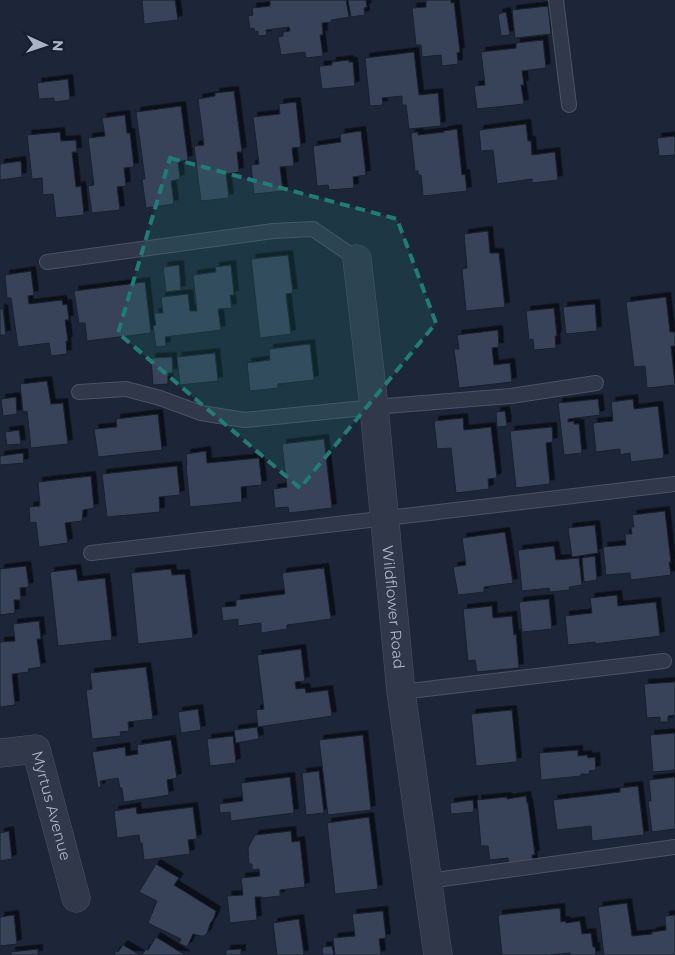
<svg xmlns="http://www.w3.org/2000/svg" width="675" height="955" viewBox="0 0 675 955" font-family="Montserrat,sans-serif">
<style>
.building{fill:#394359;stroke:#19202f;filter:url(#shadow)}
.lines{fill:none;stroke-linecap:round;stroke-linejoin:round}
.lane-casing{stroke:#4c5364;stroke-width:16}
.street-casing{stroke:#4c5364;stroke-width:29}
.lane{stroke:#313849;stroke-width:14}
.street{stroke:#313849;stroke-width:28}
.marked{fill:#1f7c77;fill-opacity:0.2;stroke:#1f7c77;stroke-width:4;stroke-dasharray:10 6;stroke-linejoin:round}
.labels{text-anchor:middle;stroke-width:5;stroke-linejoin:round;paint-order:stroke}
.street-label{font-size:15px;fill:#abb2c6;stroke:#171e2d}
</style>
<defs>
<filter id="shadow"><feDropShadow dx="4.5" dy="-4.5" stdDeviation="0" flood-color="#0009"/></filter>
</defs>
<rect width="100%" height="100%" fill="#1d2639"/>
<g class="building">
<polygon points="142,0 175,0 178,20 144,24"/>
<polygon points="270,0 346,0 349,17 331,20 332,22 322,23 323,35 320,35 323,56 306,58 305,52 281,55 278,37 283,36 283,32 290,31 289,27 266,30 267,35 258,36 258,31 255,32 254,28 250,29 248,16 253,15 252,8 270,6"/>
<polygon points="348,0 366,0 367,7 364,8 365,15 351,17"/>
<polygon points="426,0 451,0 451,3 454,2 460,52 457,53 458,64 442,66 441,55 422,57 421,45 416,45 412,8 426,7"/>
<polygon points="548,6 551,34 515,38 512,10"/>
<polygon points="506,12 510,35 501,36 498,14"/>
<polygon points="543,40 546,68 522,71 524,85 521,85 524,104 477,109 474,86 485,85 481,52 516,48 516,43"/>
<polygon points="414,52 419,95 438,93 441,126 409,129 406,105 402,105 402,96 382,98 383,105 370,106 365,58"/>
<polygon points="349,60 349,62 353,62 355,86 322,89 319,66 332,65 332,62"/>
<polygon points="68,79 70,100 54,102 54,98 39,99 37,83"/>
<polygon points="234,91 242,152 237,152 239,172 226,174 229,198 201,201 194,146 204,145 198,99 215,96 215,93"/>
<polygon points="296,102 301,147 292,148 294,166 280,167 283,191 254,194 251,165 259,164 253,117 280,114 279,104"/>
<polygon points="181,106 188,160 178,162 180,179 171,181 174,204 146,208 142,179 145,179 136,112"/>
<polygon points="125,115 127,133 130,133 134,167 124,168 126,186 117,187 120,210 92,213 88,186 94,185 88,138 105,136 102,118"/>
<polygon points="526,124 528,141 531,141 532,155 555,152 558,180 532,183 532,179 497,184 493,150 481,151 479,130"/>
<polygon points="457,129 462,175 465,174 467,191 423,196 421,175 418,175 418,171 415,171 411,133 418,132 418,135 444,132 444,131"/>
<polygon points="361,131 366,175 353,177 354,188 329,190 328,185 317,186 313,146 341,142 340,134"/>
<polygon points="60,132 61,141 76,140 77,152 72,152 76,187 81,186 84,215 56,218 53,194 43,195 42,178 32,179 27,135"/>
<polygon points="675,136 675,155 659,156 657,138"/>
<polygon points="21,161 22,177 0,180 0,164"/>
<polygon points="488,231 490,253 499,253 505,307 466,311 462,269 467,268 464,234"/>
<polygon points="288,255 293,293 286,294 291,334 260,338 251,259"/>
<polygon points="179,265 181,290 166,292 163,267"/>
<polygon points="231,265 234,295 230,295 232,308 218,309 221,330 165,337 166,346 156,347 153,326 156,325 154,313 163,313 161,297 188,294 190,311 197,311 193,275 216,272 215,267"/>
<polygon points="31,271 34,295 28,296 29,304 62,300 63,305 67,304 69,320 65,320 68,341 66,341 67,354 51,356 49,343 18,347 11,298 7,298 5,275"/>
<polygon points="145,282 151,333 87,341 85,323 79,323 74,291"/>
<polygon points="666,297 670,332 675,332 675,346 671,346 675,385 647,388 645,366 634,367 626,302"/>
<polygon points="595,304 597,331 566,334 563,307"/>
<polygon points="554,308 557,336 555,336 556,348 534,350 533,339 529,340 526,311"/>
<polygon points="0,309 3,309 6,335 0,335"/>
<polygon points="498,330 499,347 492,348 494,365 510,363 512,382 459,388 454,349 459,349 457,335"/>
<polygon points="310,344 314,380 278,384 278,388 250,391 247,363 270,360 269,349"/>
<polygon points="215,353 218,381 180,385 177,357"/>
<polygon points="172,357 173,373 168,373 168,384 153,385 151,358"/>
<polygon points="47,381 51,404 63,403 68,444 31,448 27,411 23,412 20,384"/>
<polygon points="16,397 17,414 3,416 1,399"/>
<polygon points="598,399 600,415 568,419 568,422 574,421 574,424 579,424 582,453 564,455 558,403"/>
<polygon points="633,399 634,409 658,406 664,458 631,462 630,453 620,455 620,449 596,452 593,423 613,421 611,402"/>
<polygon points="505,411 507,426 497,427 496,412"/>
<polygon points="158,414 162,450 98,457 94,429 117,427 116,419"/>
<polygon points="463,418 464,430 491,427 497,478 488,479 489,489 456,493 451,448 437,449 434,421"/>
<polygon points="552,427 553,442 546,443 550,484 516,488 510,431"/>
<polygon points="19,430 21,444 7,445 5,432"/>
<polygon points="324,439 332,508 289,513 288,507 275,508 273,489 287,487 282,444"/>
<polygon points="206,451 207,463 259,458 262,485 241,487 242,502 190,507 186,465 187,465 186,454"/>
<polygon points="23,453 24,463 0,465 0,456"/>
<polygon points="177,466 180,495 159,497 160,512 107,517 102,474"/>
<polygon points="91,476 94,508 83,510 82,521 65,523 68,543 39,547 36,522 30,523 29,507 40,506 38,482"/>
<polygon points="665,511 671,563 669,562 671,575 631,580 630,573 606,575 603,547 626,545 625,534 632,534 631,527 634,527 632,515"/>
<polygon points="595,525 598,553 572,557 568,528"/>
<polygon points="505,532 513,583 484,587 484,592 458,595 453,567 466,565 462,538"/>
<polygon points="554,546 556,560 579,558 582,585 569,587 570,590 550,592 549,588 522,591 518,550"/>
<polygon points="595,556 597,580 584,582 582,558"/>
<polygon points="26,566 29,587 20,588 21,600 14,600 15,613 0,615 0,569"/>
<polygon points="324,568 331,619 287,625 287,629 261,633 261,623 238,626 238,619 223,621 221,607 236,606 236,600 285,594 282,573"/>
<polygon points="76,569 78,581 105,578 112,640 58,646 50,572"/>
<polygon points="171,569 172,575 185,574 193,638 138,644 131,573"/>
<polygon points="617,595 618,606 656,602 660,636 595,644 595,642 568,645 565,616 592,613 590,598"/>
<polygon points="549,599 552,629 522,632 519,602"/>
<polygon points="492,606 493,618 512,616 514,635 516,634 519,668 477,672 475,660 468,661 463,609"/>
<polygon points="39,621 41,639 37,639 41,667 28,669 29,672 12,674 15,705 0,707 0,642 15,641 13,624"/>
<polygon points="301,649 305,681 295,682 296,689 305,688 306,693 328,690 332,716 258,727 256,710 264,709 257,655"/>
<polygon points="146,667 153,719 128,722 129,731 120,732 121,736 92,739 86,690 92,689 90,673"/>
<polygon points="675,682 675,715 668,716 668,722 660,722 660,717 647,718 644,684"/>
<polygon points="198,709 201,730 181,733 178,712"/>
<polygon points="512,710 517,762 476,766 471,714"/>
<polygon points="257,727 259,739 236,743 234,730"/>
<polygon points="675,733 675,770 653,772 650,735"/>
<polygon points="363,735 371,810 328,815 319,740"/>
<polygon points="233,736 236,763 210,766 207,739"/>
<polygon points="171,740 177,778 167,780 169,795 124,802 122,788 120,788 118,778 100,781 101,787 98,788 92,752 125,747 126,756 138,754 137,745"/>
<polygon points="578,750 578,756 587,755 588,758 595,757 596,770 589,771 590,774 581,774 581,776 541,780 539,753"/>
<polygon points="319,771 324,813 306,815 302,773"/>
<polygon points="290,777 294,813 231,821 230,812 220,813 219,804 243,801 241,783"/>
<polygon points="675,777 675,829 652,832 648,801 651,801 649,780"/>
<polygon points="638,786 644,835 592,841 591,826 557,830 553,800 620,792 620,788"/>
<polygon points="526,796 527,803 528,803 535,855 532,855 533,864 509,867 508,858 490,860 488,846 481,846 477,800 507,797 507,799"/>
<polygon points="473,800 474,812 451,814 450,803"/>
<polygon points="136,807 137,814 193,807 197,839 188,840 190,854 144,860 142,843 140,843 139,835 117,838 114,811"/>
<polygon points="369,817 378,889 335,894 327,823"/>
<polygon points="9,831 12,859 0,861 0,833"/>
<polygon points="291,831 292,842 300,841 305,887 280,890 280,896 262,898 262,897 255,897 257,920 230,923 227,896 243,895 241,878 260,876 259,869 252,870 252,864 249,864 248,848 255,835"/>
<polygon points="156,864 179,878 174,885 216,911 214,918 210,924 207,933 204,936 201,936 193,934 187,947 179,943 181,939 148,923 157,901 139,892"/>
<polygon points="627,903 632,936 652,934 652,932 666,930 665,916 675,915 675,955 604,955 598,907"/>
<polygon points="560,908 561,922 565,921 566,923 580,921 582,934 591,933 593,947 595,947 596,955 570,955 570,953 550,955 502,955 498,915"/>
<polygon points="383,911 386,938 379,939 381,955 335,955 333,938 355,936 352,914"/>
<polygon points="14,915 17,944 0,946 0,917"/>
<polygon points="299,919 304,955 277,955 273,923"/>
<polygon points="156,937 185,955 142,955 146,949 148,950"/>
<polygon points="123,945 140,955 114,955 116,951 118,952"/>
<polygon points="332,946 334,955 323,955 322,947"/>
<polygon points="38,949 38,955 11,955 11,952"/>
<polygon points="241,949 241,955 226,955 226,950"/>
</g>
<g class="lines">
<g class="lane-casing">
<g id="lane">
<polyline points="556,0 569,105"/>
<polyline points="47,262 273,231 313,229 357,259"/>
<polyline points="79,392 126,389 160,398 201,413 245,420 374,407 511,396 596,383"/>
<polyline points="91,553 675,484"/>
<polyline points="401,692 664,661"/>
<polyline points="428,881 675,847"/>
</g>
</g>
<g class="street-casing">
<g id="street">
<path id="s1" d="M357 259 374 407 401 692 438 955"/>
<path id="s2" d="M0 753 36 749 76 898"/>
</g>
</g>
<use href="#lane" class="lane"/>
<use href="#street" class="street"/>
</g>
<path class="marked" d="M170 158 397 219 436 323 300 488 118 333Z"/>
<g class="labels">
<g class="street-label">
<text dy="5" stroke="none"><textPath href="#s1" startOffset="350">Wildflower Road</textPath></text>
<text dy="5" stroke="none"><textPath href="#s2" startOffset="95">Myrtus Avenue</textPath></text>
</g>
</g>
<g transform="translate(45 45) rotate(93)" stroke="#171e2d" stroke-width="4" paint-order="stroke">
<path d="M0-4L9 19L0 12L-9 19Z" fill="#abb2c6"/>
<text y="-8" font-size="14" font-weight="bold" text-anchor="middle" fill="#abb2c6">N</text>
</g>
</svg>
